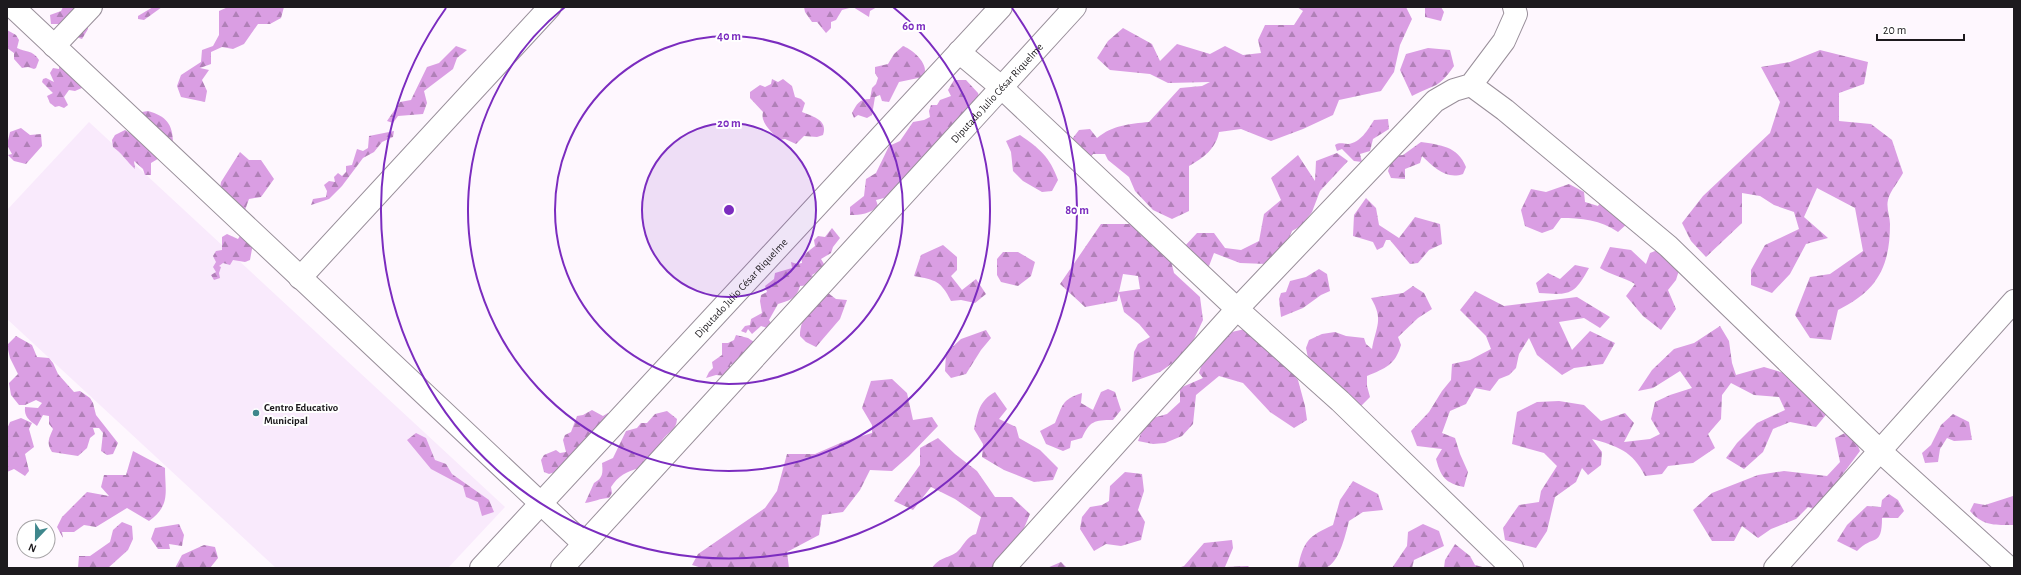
<svg xmlns="http://www.w3.org/2000/svg" width="2021" height="575" viewBox="0 0 2021 575" font-family="'Alegreya Sans',sans-serif">
<style>
.built{fill:#f9eafc}
.forest{fill:url(#forest-firs);fill-rule:evenodd}
.lines{fill:none;stroke-linecap:round;stroke-linejoin:round}
.minor-casing{stroke:#998f9a;stroke-width:24}
.minor{stroke:#fff;stroke-width:22}
.ring{fill:none;stroke:#7b2cbf;stroke-width:2}
.poi-dot{fill:#3f878c;stroke:#fff;stroke-width:1.5}
.labels{text-anchor:middle;stroke-width:4;stroke-linejoin:round;paint-order:stroke}
.street-label{font-size:11px;fill:#1d1a1e;stroke:#fff}
.poi-label{font-size:11px;font-weight:bold;fill:#1d1a1e;stroke:#fff;text-anchor:start}
.centre{fill:#7b2cbf;stroke:#fff;stroke-width:2}
.ring-label{font-size:12px;text-anchor:middle;font-weight:bold;fill:#7b2cbf;stroke:#fff;stroke-width:4;stroke-linejoin:round;paint-order:stroke}
</style>
<defs>
<pattern id="forest-firs" width="22" height="20" patternUnits="userSpaceOnUse"><rect width="22" height="20" fill="#da9ee3"/><path d="M5 1l3.5 6h-7zM16 11l3.5 6h-7z" fill="#b080b7"/></pattern>
</defs>
<rect width="100%" height="100%" fill="#fef7fe"/>
<polygon class="built" points="89,122 505,507 448,568 276,568 7,319 7,210"/>
<g class="forest">
<polygon points="63,7 99,7 99,16 88,17 88,29 82,39 70,35 64,24 51,24 50,15 61,11"/>
<polygon points="153,7 162,7 144,20 138,19 138,16"/>
<polygon points="228,7 284,7 281,18 270,24 258,24 244,44 233,49 222,47 211,52 211,64 200,68 209,70 202,80 207,91 205,102 181,97 177,86 181,75 201,62 202,50 213,46 219,35 219,11"/>
<polygon points="804,7 853,7 842,10 836,20 831,22 831,28 826,33 817,22 812,22 805,12"/>
<polygon points="853,7 877,7 870,11 869,17"/>
<path d="M1297 7H1406L1412 19 1400 45 1394 72 1381 91 1339 100 1333 115 1303 129 1271 141 1241 129 1219 132C1216 149 1203 158 1189 166V211L1172 219 1153 210 1135 191 1129 177 1108 160 1105 154H1093L1088 160 1069 143 1079 130 1090 129 1097 138C1113 125 1129 124 1149 122L1180 88 1202 86 1210 82 1168 83 1150 74 1110 70 1097 58 1108 41 1123 28 1152 44 1160 61 1177 44 1210 54 1225 46 1243 55 1261 53 1258 40 1265 25H1294L1303 11Z"/>
<polygon points="1425,7 1441,7 1444,12 1441,21 1425,17"/>
<path d="M7 30 16 35 19 40 17 48C25 52 33 50 39 60L36 68 34 69 28 67 22 68 14 59V53L7 48Z"/>
<polygon points="456,46 467,50 457,58 453,69 424,91 427,103 423,114 398,116 393,123 387,121 400,102 411,100 427,67 439,63"/>
<path d="M903 46C914 50 931 66 923 77L899 82 889 102 882 101 880 95 875 97 872 115 867 118 858 115 854 118 852 113C857 104 859 99 870 99L872 88 876 84 878 78 875 73V67L888 64 894 54Z"/>
<path d="M1428 48 1450 50 1454 66C1438 89 1435 84 1412 96L1400 70 1406 54Z"/>
<path d="M1820 50 1868 62 1864 84 1839 93V121L1871 124 1892 140 1903 173C1899 181 1890 191 1888 200 1886 207 1890 217 1890 224 1890 267 1877 291 1838 310L1831 340 1810 338 1795 315 1810 277 1830 274 1863 251 1855 208 1817 188 1804 217 1828 238 1806 244 1790 274 1772 293 1751 285V270L1765 245 1799 229 1794 212 1774 205 1760 196 1742 193V223L1706 257 1691 241 1682 223 1703 196 1770 133 1780 102 1761 67 1790 62Z"/>
<polygon points="59,63 84,87 75,91 69,90 64,97 68,105 64,108 59,106 55,107 50,103 47,96 53,93 42,82 43,79 46,78 54,82 50,73 53,68 59,69"/>
<path d="M772 79 778 82 783 79 792 86 795 97 801 99 805 103 802 112C814 117 828 120 823 135L817 137 804 136 796 144 785 139 779 140C772 132 760 123 763 112L750 98V92L760 85 765 87 771 84Z"/>
<path d="M954 80H966L978 93 980 99 909 179 903 178 888 197 876 200 878 206C870 214 861 215 850 215V207L864 196 866 179 876 173 889 146 900 141 913 122 924 120 930 117 929 111 931 105H937L940 100 951 96 948 90Z"/>
<path d="M148 111C166 116 173 124 173 143L161 157 151 163V175H145L143 169 134 161 135 169C127 162 122 153 113 147L112 140 115 135 125 130 130 133 135 130 142 112Z"/>
<path d="M1388 119 1389 129 1373 139 1370 151 1360 154 1362 162 1354 161 1342 149 1337 151 1335 145C1340 142 1343 144 1348 144 1360 143 1368 130 1374 120Z"/>
<polygon points="21,128 30,135 41,134 42,146 26,164 14,161 8,155 12,154 7,145 10,132"/>
<polygon points="394,131 393,137 382,142 374,152 363,158 342,186 329,199 311,205 313,199 326,197 327,191 324,185 329,181 335,182 334,177 338,173 342,176 346,172 346,166 352,165 357,149 363,151 368,148 369,136"/>
<path d="M1020 135C1039 148 1050 157 1058 180L1052 191 1042 192 1023 181 1013 171 1011 152 1006 141Z"/>
<path d="M1421 142C1440 145 1458 146 1466 167L1463 174C1446 180 1434 167 1422 156L1420 163 1405 169V179L1391 178 1388 171 1393 156 1403 155Z"/>
<polygon points="240,152 249,160 261,160 274,179 261,197 249,199 245,210 234,206 219,194 221,182"/>
<polygon points="1337,153 1348,161 1320,191 1312,212 1301,226 1292,231 1288,240 1267,264 1240,263 1214,253 1209,266 1198,265 1184,247 1197,233 1214,233 1225,248 1241,250 1259,241 1264,214 1281,200 1271,178 1298,155 1315,181 1316,161"/>
<path d="M1569 184 1584 192 1585 202 1598 206 1605 194 1628 223 1618 232C1601 220 1581 218 1561 218L1553 229 1542 233 1525 226 1521 210 1531 189 1546 192Z"/>
<polygon points="1366,198 1376,208 1379,225 1399,238 1415,217 1440,224 1442,244 1429,250 1418,263 1410,264 1390,240 1386,240 1383,247 1377,250 1373,242 1353,236 1354,215"/>
<path d="M1101 224H1136L1170 257 1174 273 1200 297 1203 320 1188 352 1160 372 1132 382 1134 352 1138 344 1150 337 1139 324 1124 312 1119 293 1117 301 1085 307 1060 284ZM1123 274 1138 276 1140 289 1119 292Z"/>
<path d="M832 228 840 238 833 247 831 253 821 259 824 264 822 269 812 275 815 280 812 285 800 286C797 298 789 301 778 304L769 320 772 325 767 328 761 326 752 334 748 329 746 333 741 331 745 326 750 325 751 319 762 313 760 301 761 295 767 292 765 286 774 279 775 273 792 268 791 262 797 264 802 263 801 257 815 246 814 240 818 236 825 237Z"/>
<polygon points="227,234 238,239 241,234 255,244 252,249 250,260 245,262 233,260 230,265 223,263 219,266 221,267 219,273 220,278 214,280 211,275 216,272 213,267 216,262 213,256 216,251 222,250 222,237"/>
<path d="M943 245 957 257V270L951 276 962 290 976 279 986 294 975 303 961 300 951 301C941 281 936 280 914 276L921 255Z"/>
<path d="M1668 246 1680 267 1676 280 1668 290 1676 309 1661 330 1643 316 1626 296 1635 284C1623 277 1611 275 1600 268L1610 247 1631 250 1646 264 1650 253Z"/>
<polygon points="1003,252 1018,252 1035,262 1031,276 1018,286 1001,282 997,275 997,259"/>
<path d="M1575 265 1589 268C1574 296 1569 295 1539 293L1536 283 1548 273 1560 279Z"/>
<polygon points="1319,269 1327,274 1330,291 1321,295 1303,308 1281,317 1279,299 1281,293 1286,292 1290,281 1306,277"/>
<path d="M1413 286 1424 293 1432 309 1418 318 1398 337 1401 345C1395 365 1386 368 1367 376V386L1370 397 1361 406 1309 363 1306 348 1309 340 1322 334 1335 332 1346 336 1364 338 1366 344 1372 349C1376 326 1384 320 1371 298L1403 293Z"/>
<path d="M1475 291 1504 306 1577 297 1610 317 1600 328 1584 318 1559 322 1572 350 1590 331 1615 343 1603 364 1574 368 1562 375 1537 355 1529 338 1519 354 1516 368 1509 375 1499 379 1490 391 1475 388 1466 404 1450 411 1442 433 1455 438 1460 454 1468 472 1464 487C1445 483 1441 477 1436 459L1442 449 1417 446 1411 431 1429 412 1442 391 1451 380 1452 364 1470 360 1491 349 1486 336 1460 310Z"/>
<path d="M828 293 836 299 847 300 840 319 816 347 806 342 800 336C800 315 814 306 828 293Z"/>
<path d="M1720 326 1729 341 1732 363 1736 375 1764 367 1787 374 1829 411 1816 427 1790 422 1773 429 1763 452 1744 469 1726 458 1737 443 1757 423 1785 410 1779 397 1754 395 1731 383 1722 395 1721 419 1708 434 1715 448 1693 463 1668 466 1662 474 1645 476C1633 451 1617 446 1592 439L1602 452 1601 465 1588 475 1582 468 1576 482 1555 497 1547 531 1536 548 1505 540 1503 528 1519 505 1539 502 1541 491 1557 466 1544 453 1512 444 1517 412 1537 402 1559 401 1584 405 1601 421 1625 413 1634 423 1624 442 1650 439 1660 434 1651 419 1655 402 1670 395 1692 388 1680 371 1653 388 1638 391 1652 370 1674 349 1694 343Z"/>
<polygon points="1249,328 1262,339 1266,350 1288,368 1298,380 1305,406 1307,420 1294,428 1270,412 1243,383 1219,376 1196,395 1193,424 1182,436 1165,443 1153,444 1138,441 1146,420 1167,414 1180,402 1180,388 1203,378 1199,373 1205,354 1219,335"/>
<polygon points="986,330 991,338 981,350 966,374 951,378 945,371 946,353 961,339"/>
<polygon points="736,335 748,338 757,344 753,354 730,365 731,371 728,376 716,375 706,378 709,372 713,368 712,362 722,355 722,343 728,343 734,340"/>
<path d="M16 336 32 345 37 357 49 358 53 363 58 374 74 392 80 391 90 398 93 403 96 415 118 443 113 454 107 455 101 451 103 433 99 428H93L95 434 90 438 87 448 78 456 52 452C46 443 49 438 53 429L49 424V416L43 415 37 426C29 420 24 417 25 407L38 408 42 403 36 400 25 405H19L11 395 9 383 18 374 10 358 7 345Z"/>
<polygon points="892,379 907,393 913,420 932,417 938,426 909,456 892,471 870,470 860,490 843,512 822,515 819,535 787,552 789,568 702,568 692,565 698,554 765,508 777,491 787,454 815,454 845,441 872,433 872,425 862,408 871,381"/>
<path d="M1108 389 1115 392 1121 410 1113 420C1094 420 1090 421 1082 438L1071 441 1070 448 1063 451 1046 444 1040 431 1055 423C1063 405 1061 400 1082 393L1081 403 1093 410 1101 392Z"/>
<path d="M995 392 1007 409 999 419 1016 427 1019 438 1040 450 1058 468 1053 480 1034 482 1004 470 982 457 983 444 974 429C978 412 979 401 995 392Z"/>
<polygon points="592,410 603,416 608,413 614,416 572,467 549,474 544,472 541,460 544,455 556,450 560,453 566,452 563,440 565,435 571,432 577,416 583,415"/>
<path d="M667 411 677 419C676 430 671 430 664 438 661 441 659 449 657 453L646 458 640 468C627 471 618 476 611 487L612 493 609 498C600 498 594 502 585 503L594 483C603 478 603 473 602 463L613 458 626 431 637 428 641 423H647L655 414Z"/>
<polygon points="1953,414 1969,422 1972,440 1954,441 1947,438 1940,449 1938,462 1925,463 1922,453 1931,445 1941,425"/>
<polygon points="21,418 32,423 29,429 34,447 25,454 29,471 25,476 14,469 7,472 7,429 10,422"/>
<polygon points="1851,430 1860,451 1816,510 1808,507 1796,519 1771,529 1758,538 1742,526 1734,541 1712,541 1693,510 1712,493 1758,475 1784,471 1827,476 1840,462 1835,438"/>
<polygon points="416,433 426,438 435,460 446,464 452,474 489,500 494,512 482,516 478,502 466,497 463,486 431,469 407,440"/>
<path d="M938 438 955 454 977 471 995 497H1012L1030 514 1019 540 993 568H932C940 556 949 559 958 551 964 545 967 536 976 534L981 517 955 499 931 487 913 510 894 501 920 465V448Z"/>
<path d="M133 451 165 468C165 492 171 505 149 521L127 508 96 527 84 525 74 532H62L63 538 57 527 62 517 87 492 109 496 101 487 104 475H126Z"/>
<polygon points="1125,472 1142,474 1144,491 1138,510 1145,522 1141,540 1121,546 1106,544 1094,551 1080,529 1082,517 1090,507 1102,505 1109,501 1110,486"/>
<path d="M1353 481 1378 494 1383 510 1363 512 1349 521C1346 533 1340 559 1329 566 1322 571 1306 568 1298 568 1303 541 1309 536 1333 525L1340 500Z"/>
<path d="M1889 494 1898 500 1904 511 1898 518H1882C1882 548 1873 534 1857 551L1837 541 1847 525 1867 506 1881 507 1882 500Z"/>
<path d="M2014 494V528L2013 525C1994 525 1983 526 1970 511L1974 503 1985 505 2013 496Z"/>
<polygon points="122,522 132,526 133,539 128,550 108,568 78,568 79,556 90,556 110,542 113,530"/>
<polygon points="179,524 184,535 182,546 169,544 170,549 158,549 151,539 155,528"/>
<polygon points="1423,524 1439,531 1444,546 1414,560 1412,568 1392,568 1407,546 1408,532"/>
<polygon points="1232,540 1233,548 1225,567 1248,566 1250,568 1178,568 1184,566 1204,543"/>
<polygon points="1455,544 1470,556 1475,565 1486,568 1444,568 1445,560"/>
<polygon points="204,545 215,547 218,558 210,568 175,568 182,555"/>
<polygon points="1061,562 1067,568 1047,568"/>
</g>
<g class="lines">
<g class="minor-casing">
<g id="minor">
<polyline points="13,7 584,544"/>
<polyline points="54,46 91,7"/>
<polyline points="959,52 1001,87 1237,309 1340,401 1512,568"/>
<polyline points="1471,85 1505,110 1668,246 1880,451 2009,568"/>
<polyline points="300,278 550,7"/>
<path id="s1" d="M481 568 1001 7"/>
<path id="s2" d="M562 568 1075 7"/>
<polyline points="1004,568 1237,309 1435,101 1454,90 1471,85 1504,41 1516,14 1514,7"/>
<polyline points="1775,568 2014,301"/>
</g>
</g>
<use href="#minor" class="minor"/>
</g>
<circle cx="729" cy="210" r="87" fill="#7b2cbf" fill-opacity=".12"/>
<g class="ring">
<circle cx="729" cy="210" r="87"/>
<circle cx="729" cy="210" r="174"/>
<path d="M893 7A261 261 0 1 1 565 7"/>
<path d="M1012 8A348 348 0 1 1 446 8"/>
</g>
<circle class="poi-dot" cx="256" cy="413" r="4"/>
<g class="labels">
<g class="street-label">
<text dy="4" stroke="none"><textPath href="#s2" startOffset="644">Diputado Julio César Riquelme</textPath></text>
<text dy="4" stroke="none"><textPath href="#s1" startOffset="382">Diputado Julio César Riquelme</textPath></text>
</g>
<g class="poi-label">
<text x="264" y="411">Centro Educativo<tspan x="264" dy="13">Municipal</tspan></text>
</g>
</g>
<circle cx="729" cy="210" r="6" class="centre"/>
<g class="ring-label">
<text x="914" y="30">60 m</text>
<text x="729" y="40">40 m</text>
<text x="729" y="127">20 m</text>
<text x="1077" y="214">80 m</text>
</g>
<rect width="2021" height="575" fill="none" stroke="#1d1a1e" stroke-width="16"/>
<g transform="translate(36 539) rotate(202)"><circle r="19" fill="#ffffff" stroke="#a5a3a5"/>
<path d="M0-3L7 15L0 10L-7 15Z" fill="#3f878c"/>
<text y="-6" font-size="11" font-weight="bold" text-anchor="middle" fill="#1d1a1e">N</text>
</g>
<path d="M1877 34v6h87v-6" fill="none" stroke="#1d1a1e" stroke-width="2"/>
<text x="1883" y="34" font-size="12" fill="#1d1a1e" stroke="#ffffff" stroke-width="3" paint-order="stroke">20 m</text>
</svg>
